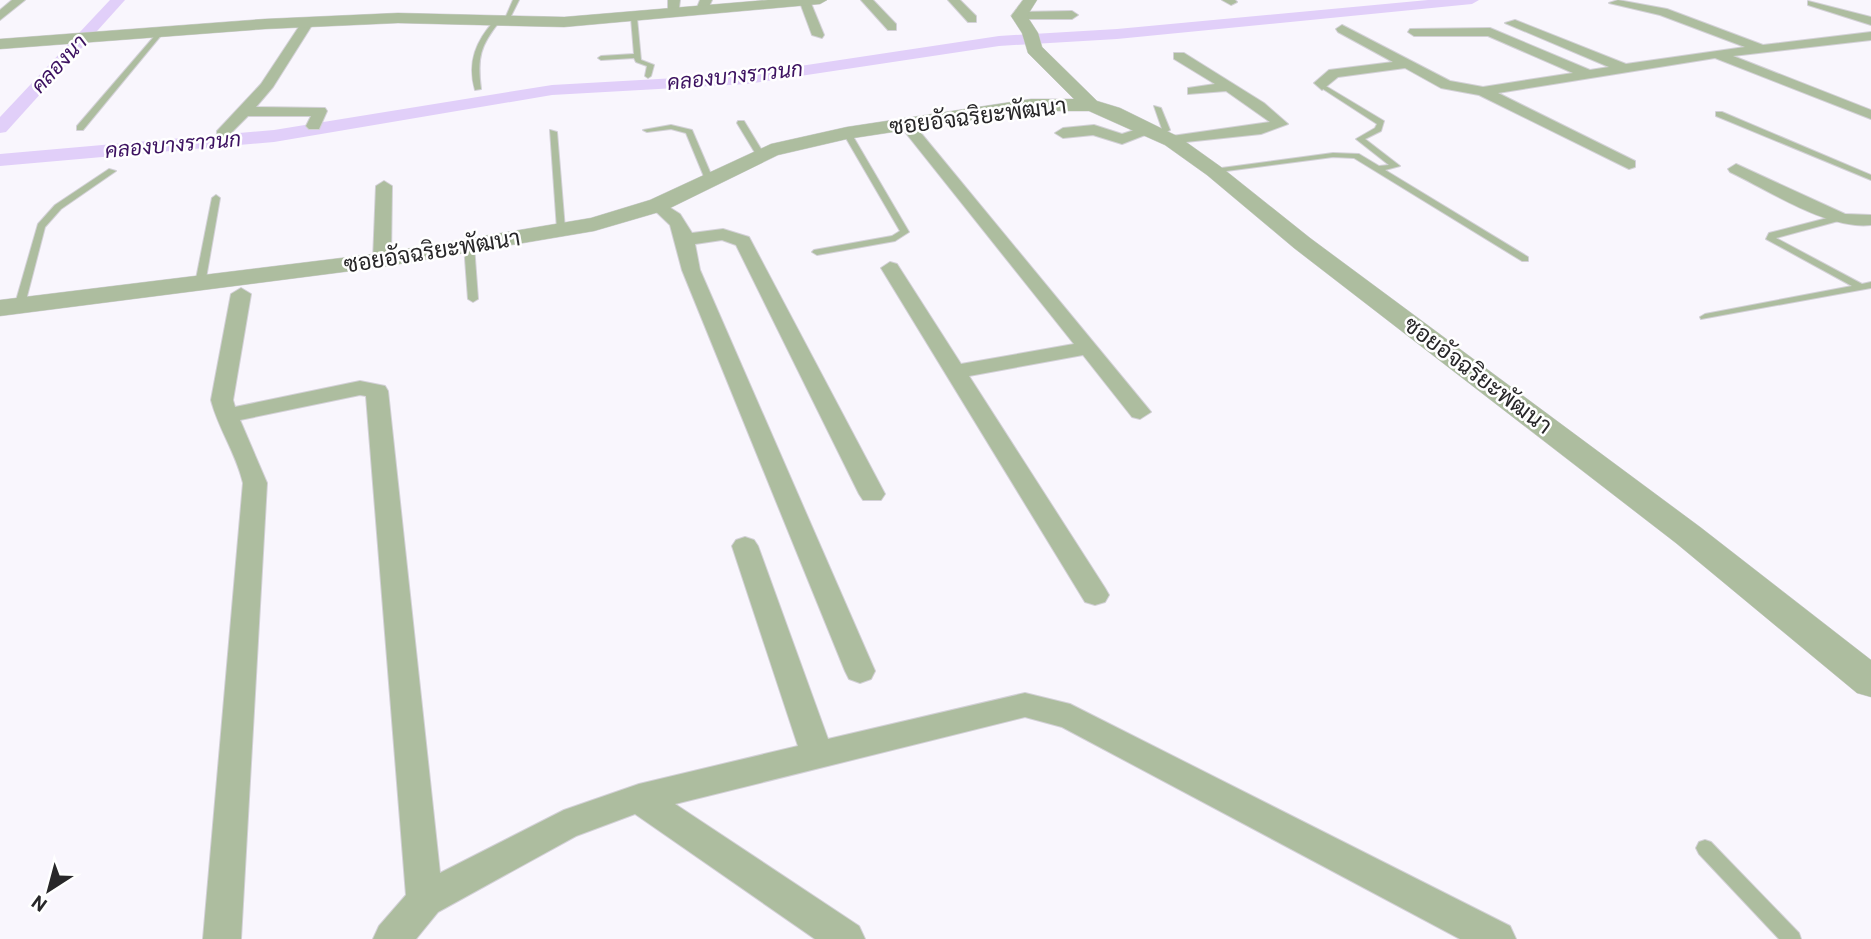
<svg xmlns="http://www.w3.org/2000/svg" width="1871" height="939" viewBox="0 0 1871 939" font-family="Georgia,Sarabun,serif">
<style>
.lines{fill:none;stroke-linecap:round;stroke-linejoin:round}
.canal{fill:#e1cff9;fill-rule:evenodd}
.service-casing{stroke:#d3d1d7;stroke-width:2}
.minor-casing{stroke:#d3d1d7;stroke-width:2}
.tertiary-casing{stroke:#d3d1d7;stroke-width:1}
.service{fill:#adbd9f;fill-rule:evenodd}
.minor{fill:#adbd9f;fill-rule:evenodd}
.tertiary{fill:#adbd9f;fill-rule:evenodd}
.labels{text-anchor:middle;stroke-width:5;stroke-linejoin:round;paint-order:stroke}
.far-water-label{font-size:21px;font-style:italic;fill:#3c1160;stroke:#fff}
.street-label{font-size:23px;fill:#282729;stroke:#fff}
</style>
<rect width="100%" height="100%" fill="#f9f6fd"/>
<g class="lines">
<g class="canal">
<polygon points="110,0 125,0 6,132 0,133 0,117"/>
<polygon points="1428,0 1479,0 1472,4 1117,39 999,46 747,84 552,95 274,142 0,166 0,154 274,130 552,85 747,74 999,36 1117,29"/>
</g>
<g class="service-casing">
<g id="service">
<polygon points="513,0 519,0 508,22 503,23"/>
<polygon points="634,16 637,18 641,60 654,65 651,76 648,78 645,76 647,66 636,62 634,58 601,60 598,58 601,56 634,54 631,18"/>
<path d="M495 20 500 21C480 46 477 57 481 89L475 90C467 62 476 41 495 20Z"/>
<polygon points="158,32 163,33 83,130 77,130 77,126"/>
<polygon points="1320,85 1324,85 1384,121 1381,131 1365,139 1400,166 1385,170 1528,257 1528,261 1522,261 1354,158 1333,157 1211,173 1211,169 1214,169 1333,153 1359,154 1379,166 1389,165 1356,139 1375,128 1377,124 1320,87"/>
<polygon points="1154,106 1161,108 1170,130 1158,136 1154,134 1162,129"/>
<polygon points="1716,112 1722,112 1871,175 1871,180 1716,116"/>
<polygon points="738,121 744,121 764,154 763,156 757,156 737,123"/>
<polygon points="671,125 692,130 713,179 712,181 705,179 686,133 671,129 647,132 643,130"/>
<polygon points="550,130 557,132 565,229 561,232 557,229"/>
<polygon points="844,131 851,133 909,232 895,241 817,255 812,252 814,250 892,236 900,231 843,133"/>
<polygon points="109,169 116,171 61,209 45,227 25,304 24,306 16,306 15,304 38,224 55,205"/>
<polygon points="216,195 220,198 205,284 200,287 195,284 212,198"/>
<polygon points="1839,215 1843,218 1842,220 1776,238 1862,284 1871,282 1871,288 1701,319 1700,317 1705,314 1852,286 1766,239 1769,233"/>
<polygon points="469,242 474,245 478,299 473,302 468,299 464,245"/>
<polygon points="1705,840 1711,842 1799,933 1801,939 1779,939 1699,854 1696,848 1699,842"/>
</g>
</g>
<g class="minor-casing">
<g id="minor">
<polygon points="12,0 25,0 0,20 0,10"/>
<polygon points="668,0 680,0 678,16 668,13"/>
<polygon points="700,0 712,0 706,13 696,10"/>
<polygon points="799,0 810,1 824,35 822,38 812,35"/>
<polygon points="861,0 873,0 896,24 896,30 888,30"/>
<polygon points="948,0 960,0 976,16 976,22 968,22"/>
<polygon points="1222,0 1235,0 1237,2 1231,5"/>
<polygon points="1618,0 1667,9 1763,45 1871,32 1871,40 1733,56 1871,110 1871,119 1715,58 1498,93 1635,161 1635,167 1629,169 1479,95 1441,88 1405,68 1338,77 1322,90 1314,83 1329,70 1393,62 1338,32 1336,29 1342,25 1450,81 1483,87 1573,73 1488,36 1414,36 1408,32 1410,29 1490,28 1590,70 1609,67 1505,23 1515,20 1626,64 1745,47 1660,15 1609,3"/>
<polygon points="1808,1 1871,17 1871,25 1808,5"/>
<polygon points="1019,12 1072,11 1078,15 1072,19 1015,19 1015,13"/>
<polygon points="304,19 314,22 273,87 256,107 325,108 327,111 319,129 309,129 306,126 311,116 248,116 227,137 217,137 217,131 261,84"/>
<polygon points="1174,53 1184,53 1264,103 1288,124 1261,134 1167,144 1167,138 1172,136 1270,122 1226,91 1188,94 1188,88 1215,84 1174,59"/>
<polygon points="906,120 911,121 1151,412 1140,419 1132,417 1083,355 969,376 1105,588 1109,595 1105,602 1095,605 1085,602 881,268 890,262 897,264 961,364 1074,344 901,127 901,121"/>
<polygon points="1094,125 1122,134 1150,125 1158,130 1122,144 1093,135 1063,138 1055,133 1063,128"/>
<path d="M1736 164 1845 214 1871 215V225C1828 230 1770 191 1730 172L1728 169Z"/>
<polygon points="384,181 392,186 391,260 382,266 373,260 376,186"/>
<polygon points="658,200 680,214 692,233 723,229 749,237 885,494 881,500 863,500 859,494 736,245 722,240 695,244 700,270 875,671 871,679 860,683 849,679 845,671 682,270 670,225 649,205"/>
<path d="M241 288 251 294 233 400 235 407 360 381 385 386 388 391 440 873 564 810 639 784 798 746 732 546 736 540 745 537 754 540 758 546 828 739 1025 693 1070 704 1510 926 1516 939H1460L1062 727 1025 717 675 804 859 926 865 939H815L635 814 576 836 438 912 416 939H373L379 926 406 895 366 396 360 395 240 420 267 483 241 939H203L243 483C236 453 218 428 211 400L231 294Z"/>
</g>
</g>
<g class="tertiary-casing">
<g id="tertiary">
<polygon points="768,0 827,0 820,4 564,27 398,23 265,29 0,49 0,39 265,19 398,13 564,17"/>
<polygon points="1023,0 1037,0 1027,16 1038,33 1042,47 1097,101 1120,108 1179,137 1221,167 1310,238 1700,527 1871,660 1871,697 1857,693 1676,543 1294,248 1207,175 1165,145 1089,111 1031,111 847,139 778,155 666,210 594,231 382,267 0,316 0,300 382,253 591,218 650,200 771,144 847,127 1031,99 1074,99 1028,53 1022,33 1011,16"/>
</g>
</g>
<use href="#service" class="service"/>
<use href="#minor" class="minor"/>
<use href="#tertiary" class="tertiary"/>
</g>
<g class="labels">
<g class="far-water-label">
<text transform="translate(59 64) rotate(-47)" y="7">คลองนา</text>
<text transform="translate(735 76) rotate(-6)" y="7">คลองบางราวนก</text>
<text transform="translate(173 145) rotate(-5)" y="7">คลองบางราวนก</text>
</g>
<g class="street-label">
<text transform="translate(978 116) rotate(-7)" y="8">ซอยอัจฉริยะพัฒนา</text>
<text transform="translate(432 251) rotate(-9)" y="8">ซอยอัจฉริยะพัฒนา</text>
<text transform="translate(1478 375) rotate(37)" y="8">ซอยอัจฉริยะพัฒนา</text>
</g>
</g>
<g transform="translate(49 890) rotate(216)" stroke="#ffffff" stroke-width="5" paint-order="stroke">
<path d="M0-5L12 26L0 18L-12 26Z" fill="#282729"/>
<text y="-10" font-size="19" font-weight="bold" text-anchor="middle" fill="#282729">N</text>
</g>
</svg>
